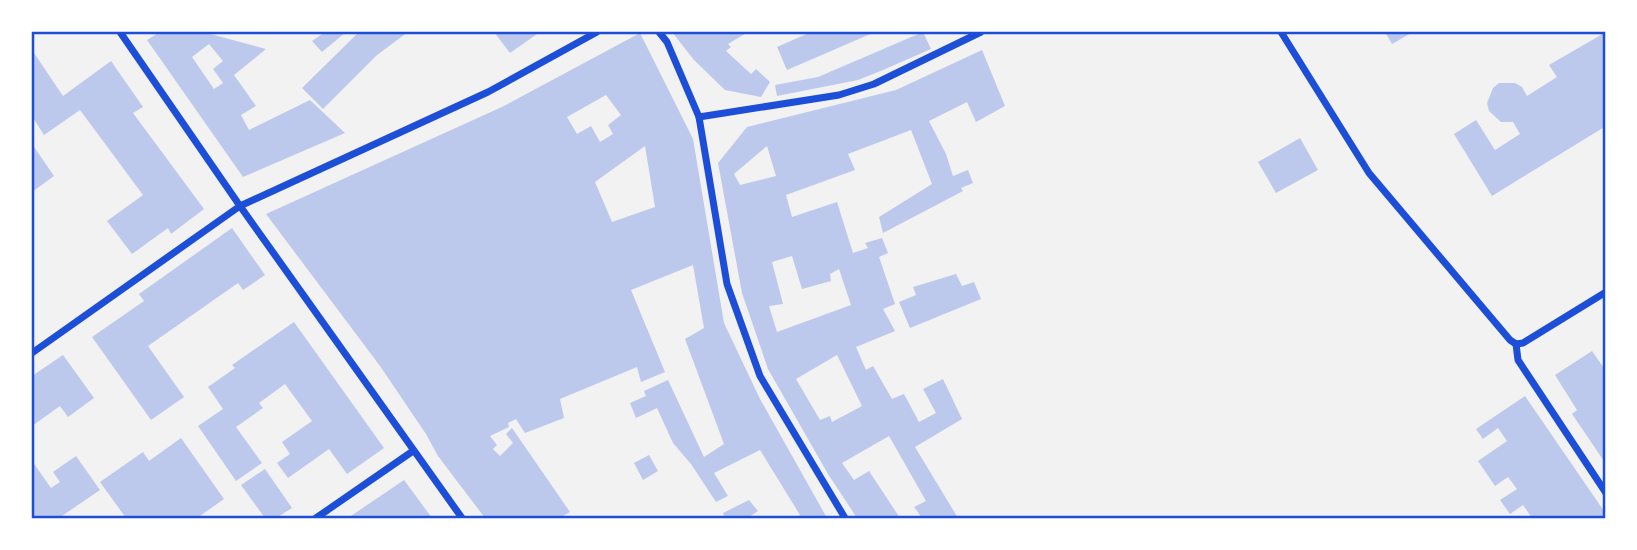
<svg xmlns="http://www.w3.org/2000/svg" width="1637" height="550" viewBox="0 0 1637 550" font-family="'Open Sans',sans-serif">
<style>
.building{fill:#bdc9ec;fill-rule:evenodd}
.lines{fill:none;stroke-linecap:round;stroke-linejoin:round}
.minor{stroke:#1d4ed8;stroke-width:7}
.neatline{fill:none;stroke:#1d4ed8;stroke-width:2.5}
</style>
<rect width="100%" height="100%" fill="#f2f2f2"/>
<g class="building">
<path d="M160 32H203L266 49 234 75 256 106 241 115 249 130 310 100 345 133 243 177 147 40ZM209 44 223 61 213 69 223 83 214 89 192 57Z"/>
<polygon points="325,32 346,32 322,52 312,41"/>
<polygon points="359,32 408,32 377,55 323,109 302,88"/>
<polygon points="494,32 540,32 510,53"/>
<polygon points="672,32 748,32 728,44 731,47 726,51 751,74 756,69 770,82 761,97 725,90 694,60"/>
<polygon points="811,32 875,32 787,70 777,47"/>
<polygon points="923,32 931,49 883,70 858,80 777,96 775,85 818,77"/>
<polygon points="1385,32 1413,32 1392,44"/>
<polygon points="1606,32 1606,126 1492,196 1454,134 1476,120 1495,150 1520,134 1513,122 1501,122 1489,111 1487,103 1493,88 1499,83 1515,83 1522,87 1527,96 1557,77 1549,65"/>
<path d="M640 33 693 139 724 323 760 399 827 518H795L800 515 760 450 714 473 728 496 716 502 691 464 673 443 657 408 636 418 630 403 646 396 644 391 668 380 704 457 724 444 685 339 704 328 693 265 631 290 665 372 641 382 637 367 560 399 564 418 525 433 516 419 508 423 509 427 490 436 497 445 493 449 500 456 513 443 506 434 512 428 570 512 559 518H485L438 456 426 434 380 366 266 214 504 106ZM606 95 621 115 608 125 613 134 600 142 591 126 577 134 567 117ZM645 146 655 207 612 222 595 182Z"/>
<polygon points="32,50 63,96 111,61 143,107 133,113 204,209 171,234 168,228 132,254 107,221 143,195 80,110 44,135 32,116"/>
<path d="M982 50 1005 106 976 122 967 102 929 121 946 154 953 176 968 170 973 183 961 188 963 191 883 233 879 217 932 184 911 130 848 154 855 170 786 195 792 217 837 202 853 253 868 248 865 243 882 238 888 253 879 257 895 304 883 309 895 331 856 347 866 370 873 366 892 399 904 394 919 422 936 413 923 389 943 379 962 419 915 447 958 518H922L914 507 926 501 889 436 842 463 854 480 869 471 900 518H857L828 474 768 369 742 293 718 163 747 127 896 90ZM767 146 776 176 740 185 734 174ZM792 256 802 289 831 281 830 274 839 269 851 305 777 332 769 306 783 304 772 262ZM837 355 862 406 832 422 830 416 820 420 796 379Z"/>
<polygon points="1300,138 1318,170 1276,193 1258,162"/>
<polygon points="32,144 54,176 32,192"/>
<polygon points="232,228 265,275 243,290 238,283 148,346 184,397 151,420 92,337 144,301 139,294"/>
<polygon points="956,274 962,286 974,282 981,299 910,328 899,302 916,295 913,287"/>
<polygon points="294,322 384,448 347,474 329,449 288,478 277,463 290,454 282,442 312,421 285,384 259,403 263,408 236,427 262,463 236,481 198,426 223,409 208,387 235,368 232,365"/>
<polygon points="1592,351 1606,371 1606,464 1572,414 1577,410 1555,375"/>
<polygon points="63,355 94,398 68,417 60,406 32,426 32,376"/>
<polygon points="1525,396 1606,514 1606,518 1532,518 1523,505 1510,514 1500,500 1517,489 1508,477 1495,486 1478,461 1507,441 1498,428 1483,439 1476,429"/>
<polygon points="181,438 224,499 197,518 126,518 100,482 143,452 149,461"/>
<polygon points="649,455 658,471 643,480 634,463"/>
<polygon points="76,456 100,490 59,518 32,518 32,461 51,488 60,482 53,472"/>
<polygon points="265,469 292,508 276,518 265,518 241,485"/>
<polygon points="404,480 432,518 348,518"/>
<polygon points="749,500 758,511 749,517 750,518 725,518 723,513"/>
</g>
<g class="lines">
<g class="minor">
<polyline points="120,32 240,206 462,518"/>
<polyline points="659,32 667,42 699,117 727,284 760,376 845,518"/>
<polyline points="1281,32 1369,173 1510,340 1516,344"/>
<polyline points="699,117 839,95 874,84 981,32"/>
<polyline points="1516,344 1518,360 1606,493"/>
<polyline points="1516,344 1523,343 1606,292"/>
<polyline points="32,353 240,206 488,92 597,32"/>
<polyline points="316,518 413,451"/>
</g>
</g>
<rect width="1637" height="550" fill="none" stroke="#ffffff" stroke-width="66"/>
<rect x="33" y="33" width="1571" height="484" class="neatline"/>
</svg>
